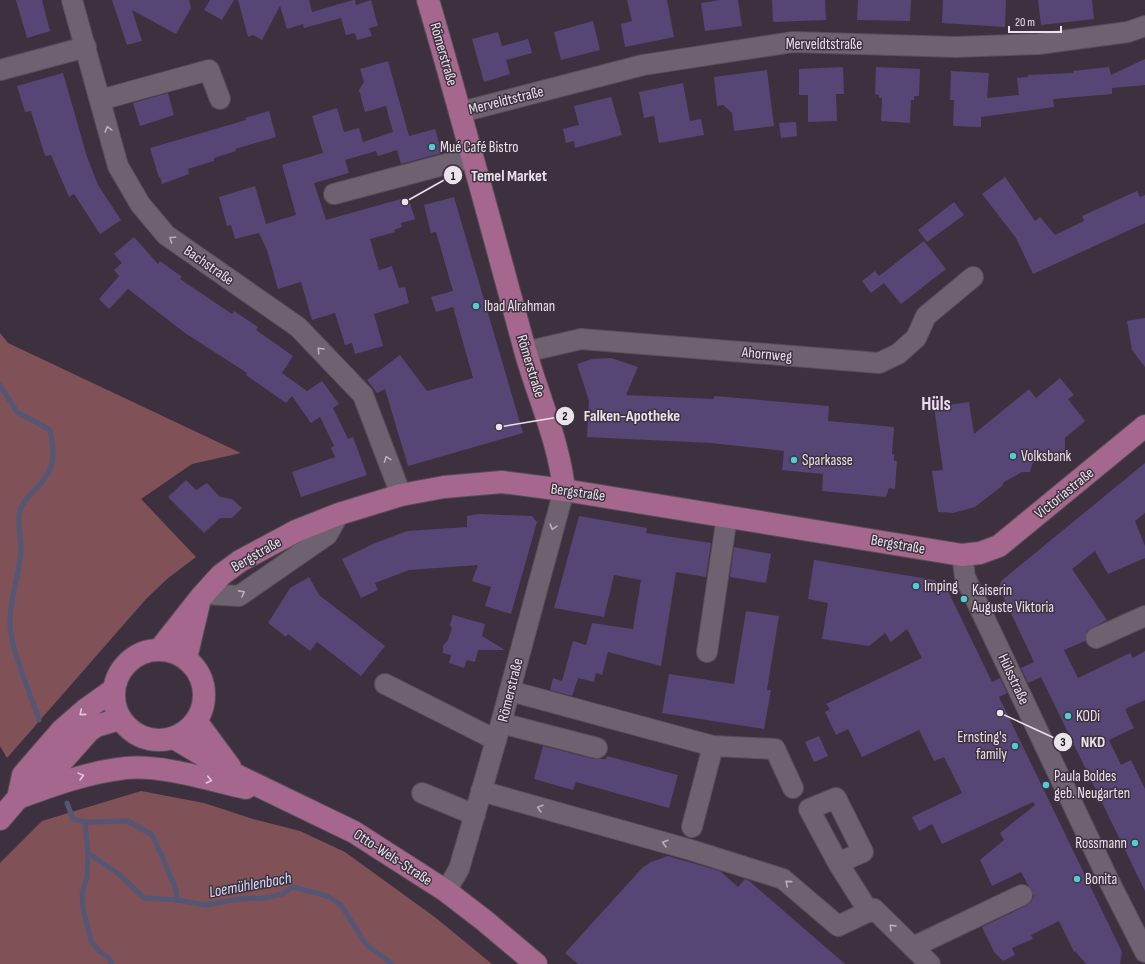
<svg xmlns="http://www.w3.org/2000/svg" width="1145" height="964" viewBox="0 0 1145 964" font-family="'Sofia Sans Condensed',sans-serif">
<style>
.green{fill:#805157}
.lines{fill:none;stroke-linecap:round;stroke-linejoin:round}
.stream{stroke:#545675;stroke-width:5}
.building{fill:#554675}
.minor-casing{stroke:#574e58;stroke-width:22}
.major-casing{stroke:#574e58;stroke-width:24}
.minor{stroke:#6e6170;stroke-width:20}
.major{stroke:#a5678d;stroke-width:22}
.oneway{stroke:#b8afba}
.oneway2{stroke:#dccad8}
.poi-dot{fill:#51ccd2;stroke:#3d313f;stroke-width:1.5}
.labels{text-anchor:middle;stroke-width:3;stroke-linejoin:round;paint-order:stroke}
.street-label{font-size:15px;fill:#eae3eb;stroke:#3d313f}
.poi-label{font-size:15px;fill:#eae3eb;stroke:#3d313f;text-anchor:start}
.water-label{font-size:16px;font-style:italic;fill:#d6defc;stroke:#3d313f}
.district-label{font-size:19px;font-weight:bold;fill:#ecdcee;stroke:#3d313f}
.leader{fill:none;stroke:#eae3eb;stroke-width:1.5}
.callout-dot{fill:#eae3eb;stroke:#3d313f;stroke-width:1.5}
.mark-label{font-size:12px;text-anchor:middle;font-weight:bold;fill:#111}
.callout-label{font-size:16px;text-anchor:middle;font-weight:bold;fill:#eae3eb;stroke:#3d313f;stroke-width:3;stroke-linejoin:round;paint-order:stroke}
</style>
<rect width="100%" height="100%" fill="#3d313f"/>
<g class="green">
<polygon points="0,333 8,343 241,453 192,464 141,499 196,557 167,579 146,599 7,758 0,746"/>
<polygon points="141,791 204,803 253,819 300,831 345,852 436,918 492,964 0,964 0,863 42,821"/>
</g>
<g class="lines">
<g class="stream">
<path d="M0 385 17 412 50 430C56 458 55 470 34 491 28 497 23 502 20 510 16 522 22 539 21 552 19 576 10 598 10 621 9 646 31 695 39 720"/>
<polyline points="67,803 73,819 85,822 128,821 152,835 163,858 176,890 177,900 206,905 240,899 265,898 282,894 293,887 327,896 341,905 366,944 392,964"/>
<polyline points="85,822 88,853 120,875 144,898 177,900"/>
<polyline points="88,853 87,877 82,894 83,908 91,941 100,952 109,958 112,964"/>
</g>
</g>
<g class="building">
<polygon points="16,0 42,0 50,31 27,38"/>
<polygon points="112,0 189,0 191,8 176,34 132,10 142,41 127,45"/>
<polygon points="210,0 234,0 222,20 204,10"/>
<polygon points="238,0 309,0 312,12 353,0 355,0 356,5 371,0 378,26 369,28 372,36 357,40 355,33 346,35 341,18 304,28 303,24 287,29 280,6 262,40 253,35 248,37"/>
<polygon points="627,0 667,0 674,37 625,47 621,24 632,21"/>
<polygon points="721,0 738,0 742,26 705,31 701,3"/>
<polygon points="772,0 825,0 826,20 773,22"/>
<polygon points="858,0 911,0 910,21 857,20"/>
<polygon points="943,0 1006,0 1005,27 942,23"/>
<polygon points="1038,0 1092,0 1094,19 1041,25"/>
<polygon points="593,21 600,50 561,60 554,32"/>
<polygon points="498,32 502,46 528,39 532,53 506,60 510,74 484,82 472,39"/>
<polygon points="1145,59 1145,85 1112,88 1112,94 1053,99 1054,107 981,117 981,127 953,126 954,100 950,100 951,71 989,73 987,98 1019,95 1017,78 1028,77 1028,75 1073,73 1073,71 1109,67 1111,75"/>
<polygon points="388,61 409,136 435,129 442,153 401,164 397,150 378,156 376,151 345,160 349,173 314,183 326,220 408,197 415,219 401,223 402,227 394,230 395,232 370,239 379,270 392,266 399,288 405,287 409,303 374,314 383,346 355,354 352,343 345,345 335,313 312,320 301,282 278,289 267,250 259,233 235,239 231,225 227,226 219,197 255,186 266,224 296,215 282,165 323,153 312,116 337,108 344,132 359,128 363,142 393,132 386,106 365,112 359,90 364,82 360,69"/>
<polygon points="843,67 844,94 836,94 837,121 808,122 808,95 799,95 799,69"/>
<polygon points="876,67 920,69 919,96 914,96 914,100 911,100 910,123 881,121 882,98 879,98 879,95 875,94"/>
<polygon points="767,70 774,126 734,131 732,113 723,105 717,106 714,77"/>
<polygon points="63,73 87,157 98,185 121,220 100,234 74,194 69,197 51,155 45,156 31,111 25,112 17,86"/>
<polygon points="683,83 690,121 701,119 704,135 659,143 654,116 644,118 639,92"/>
<polygon points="168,93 174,115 140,126 133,103"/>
<polygon points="611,97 622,135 575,148 574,141 566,143 563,129 579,125 574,106"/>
<polygon points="269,111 276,137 235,149 236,151 214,158 214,161 188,169 189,174 162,184 160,177 159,178 150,148 246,120 245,118"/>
<polygon points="796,122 797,136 781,138 779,123"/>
<polygon points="1005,177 1035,221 1040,217 1055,235 1084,221 1082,216 1137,191 1140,197 1145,195 1145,223 1033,274 1016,238 982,194"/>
<polygon points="454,197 523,433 408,466 385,389 377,393 367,380 400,355 427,391 473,378 453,307 436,312 431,297 453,291 436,232 431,233 424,205"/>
<polygon points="954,202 964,215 927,242 918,230"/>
<polygon points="134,237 158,264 160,261 182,277 180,279 232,314 234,311 258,327 256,330 293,356 282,373 307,391 322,381 339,404 333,408 348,439 353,437 367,475 301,497 292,472 335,457 331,448 334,446 320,417 311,423 292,396 286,403 246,375 247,373 185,333 128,289 109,309 99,299 119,276 114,270 122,263 114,254"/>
<polygon points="924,241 946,269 901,304 884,283 871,293 862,281 875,271 879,276"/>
<polygon points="1145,318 1145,367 1132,350 1127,321"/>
<polygon points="611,358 638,367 626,395 714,399 714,396 829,406 828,421 894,427 892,454 894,454 894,461 897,461 895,489 889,488 886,497 822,491 823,474 782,470 784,451 711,443 587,437 589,401 577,364 592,359"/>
<polygon points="1060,378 1074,395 1068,399 1085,421 1065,438 1065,448 1062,459 1041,457 1032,464 1030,472 1022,472 1004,482 1002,486 975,507 953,513 938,512 932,471 943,470 934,407 969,402 974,434 1029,389 1036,398"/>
<polygon points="1145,463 1145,513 1135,521 1145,546 1145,558 1108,574 1095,551 1072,569 1107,620 1087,631 1085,641 1064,650 1078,678 1130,653 1133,658 1145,651 1145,700 1125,709 1134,728 1109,740 1121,765 1131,760 1145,789 1145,891 1041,677 1028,683 1021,668 1034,662 999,588 1001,581"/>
<polygon points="186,480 196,490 207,483 220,497 232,499 242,508 232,518 220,518 204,533 168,497"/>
<polygon points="479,514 532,516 537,522 511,614 485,606 491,587 472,581 478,565 409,570 375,583 378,590 361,598 342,559 373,544 407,531 467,527 467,516"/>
<polygon points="579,516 647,528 646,533 711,543 706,577 676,572 661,666 608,652 602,675 596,673 594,682 578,678 572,696 550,690 553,678 562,681 573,641 586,645 592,623 633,629 641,580 614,575 604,617 554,608"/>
<polygon points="734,547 771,554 766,583 730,577"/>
<polygon points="814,560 934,580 946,587 992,682 1000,678 1007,693 999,697 1122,952 1120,964 1086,964 1075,951 1074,952 1059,921 1031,935 1033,939 1012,948 1015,955 1003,961 994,952 982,927 1027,905 1031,902 1034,896 1021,872 992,886 980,860 1004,840 1000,833 1035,805 1033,802 942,844 932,824 919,831 912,817 962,793 944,757 934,761 919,730 862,757 848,729 836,735 825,712 830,709 826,704 922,658 907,629 891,642 885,633 869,646 822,639 828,603 808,599"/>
<polygon points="309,577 319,595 385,646 361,676 317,642 310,651 288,634 286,637 268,623 290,588"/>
<polygon points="746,611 779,616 767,690 771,690 764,729 662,713 669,674 734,684"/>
<polygon points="453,615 485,624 482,636 505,650 478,650 475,662 467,660 464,668 449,663 451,655 443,653 443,646 448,640 452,628 450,625"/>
<polygon points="819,736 828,756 814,762 805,742"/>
<polygon points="543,746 594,759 606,759 607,756 678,775 669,808 576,782 573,790 534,779"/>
<polygon points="668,856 720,871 738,887 745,879 748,880 845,964 578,964 565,953 643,867 651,862"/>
</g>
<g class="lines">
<g class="minor-casing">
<g id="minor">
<polyline points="72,0 118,166 140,204 166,235 298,327 363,395 401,495"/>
<polyline points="0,70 86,47"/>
<polyline points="100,100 209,70 220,99"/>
<polyline points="461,112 643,65 793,42 956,47 1039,44 1128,32 1145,26"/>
<polyline points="334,194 473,157"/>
<polyline points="525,352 581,339 879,363 898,354 916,338 926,316 973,277"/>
<polyline points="962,555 965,577 1108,879 1145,952"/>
<polyline points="204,594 239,596 327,535 339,514"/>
<polyline points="1096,638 1145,616"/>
<polyline points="707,652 727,516"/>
<polyline points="385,684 496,740"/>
<polyline points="510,691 713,746 775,749 793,788"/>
<polyline points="501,723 597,748"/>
<polyline points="481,791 691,850 783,879 838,926 874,909 930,964"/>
<polyline points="422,793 475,815"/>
<polyline points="692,827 713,746"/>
<polyline points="838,863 863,852 836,798 809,809 838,863 869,912"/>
<polyline points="446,891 459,869 501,723 564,490"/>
<polyline points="913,947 1022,895"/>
</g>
</g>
<g class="major-casing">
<g id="major">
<path d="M428 0C462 116 493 233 525 350 538 397 559 441 564 490"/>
<polyline points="160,649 201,597 221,575 240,561 296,531 339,514 401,495 444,487 502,482 564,490 962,555 980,553 999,546 1145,426"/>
<circle cx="159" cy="695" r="45"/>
<polyline points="186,658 199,603"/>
<polyline points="196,721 230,767"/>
<polyline points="174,738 236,775 354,832 446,891 485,921 536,964"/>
<path d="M18 798C53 785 89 772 126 768 164 765 210 780 246 788"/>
<polyline points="18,798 23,775 62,730 85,710 113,690"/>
<polyline points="0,819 18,798 48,777 89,731 96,726 120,719"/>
</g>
</g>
<use href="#minor" class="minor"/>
<use href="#major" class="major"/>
</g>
<defs><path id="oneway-chevron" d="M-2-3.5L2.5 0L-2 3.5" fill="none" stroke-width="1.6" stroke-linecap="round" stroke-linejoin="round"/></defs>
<g class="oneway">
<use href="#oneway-chevron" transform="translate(108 129) rotate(-105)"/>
<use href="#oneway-chevron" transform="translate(172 239) rotate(-145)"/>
<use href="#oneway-chevron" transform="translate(320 350) rotate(-133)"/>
<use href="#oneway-chevron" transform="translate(387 459) rotate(-111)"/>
<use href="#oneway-chevron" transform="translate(553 527) rotate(106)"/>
<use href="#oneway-chevron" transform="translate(242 593) rotate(-28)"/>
<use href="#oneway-chevron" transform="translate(540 808) rotate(-164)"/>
<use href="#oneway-chevron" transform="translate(665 843) rotate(-164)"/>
<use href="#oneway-chevron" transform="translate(788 883) rotate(-140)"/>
<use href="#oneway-chevron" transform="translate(892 927) rotate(-136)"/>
</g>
<g class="oneway2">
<use href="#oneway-chevron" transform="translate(82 713) rotate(140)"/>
<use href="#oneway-chevron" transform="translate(81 776) rotate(-15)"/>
<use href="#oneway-chevron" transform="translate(209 780) rotate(12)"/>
</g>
<g class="poi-dot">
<circle cx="432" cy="147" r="4"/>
<circle cx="476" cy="306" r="4"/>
<circle cx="1013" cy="456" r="4"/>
<circle cx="794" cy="460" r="4"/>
<circle cx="916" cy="586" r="4"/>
<circle cx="964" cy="599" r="4"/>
<circle cx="1068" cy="716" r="4"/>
<circle cx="1015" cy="746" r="4"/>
<circle cx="1046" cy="785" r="4"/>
<circle cx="1135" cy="843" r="4"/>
<circle cx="1077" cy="879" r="4"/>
</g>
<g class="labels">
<g class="street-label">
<text x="824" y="49">Merveldtstraße</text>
<text transform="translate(444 54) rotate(74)" y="5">Römerstraße</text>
<text transform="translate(506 100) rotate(-14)" y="5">Merveldtstraße</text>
<text transform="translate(209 265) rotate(35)" y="5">Bachstraße</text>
<text transform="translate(767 354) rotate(5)" y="5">Ahornweg</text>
<text transform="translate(531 366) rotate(73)" y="5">Römerstraße</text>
<text transform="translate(578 492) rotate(8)" y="5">Bergstraße</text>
<text transform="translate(1064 493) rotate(-39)" y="5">Victoriastraße</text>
<text transform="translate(898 544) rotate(10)" y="5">Bergstraße</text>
<text transform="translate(256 554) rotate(-30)" y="5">Bergstraße</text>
<text transform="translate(1014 679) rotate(65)" y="5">Hülsstraße</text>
<text transform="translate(510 690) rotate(-76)" y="5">Römerstraße</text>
<text transform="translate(393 857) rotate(33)" y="5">Otto-Wels-Straße</text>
</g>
<g class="poi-label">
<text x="440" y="152">Mué Café Bistro</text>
<text x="484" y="311">Ibad Alrahman</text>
<text x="1021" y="461">Volksbank</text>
<text x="802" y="465">Sparkasse</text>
<text x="924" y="591">Imping</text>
<text x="972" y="595">Kaiserin<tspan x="972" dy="17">Auguste Viktoria</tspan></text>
<text x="1076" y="721">KODi</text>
<text x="1007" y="742" text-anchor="end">Ernsting's<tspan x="1007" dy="17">family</tspan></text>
<text x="1054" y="781">Paula Boldes<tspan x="1054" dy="17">geb. Neugarten</tspan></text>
<text x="1127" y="848" text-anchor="end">Rossmann</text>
<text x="1085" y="884">Bonita</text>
</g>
<g class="water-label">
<text transform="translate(250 884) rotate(-10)" y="6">Loemühlenbach</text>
</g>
<g class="district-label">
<text x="936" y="410">Hüls</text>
</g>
</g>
<path class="leader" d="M405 202L453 175M499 427L565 416M1000 713L1063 742"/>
<g class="callout-dot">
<circle cx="405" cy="202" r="4"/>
<circle cx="499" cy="427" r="4"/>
<circle cx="1000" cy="713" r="4"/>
<circle cx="453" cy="175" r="10"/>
<circle cx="565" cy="416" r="10"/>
<circle cx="1063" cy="742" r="10"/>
</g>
<g class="mark-label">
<text x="453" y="180">1</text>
<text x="565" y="420">2</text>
<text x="1063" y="746">3</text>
</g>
<g class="callout-label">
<text x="509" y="181">Temel Market</text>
<text x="632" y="421">Falken-Apotheke</text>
<text x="1093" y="747">NKD</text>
</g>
<path d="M1009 26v6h52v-6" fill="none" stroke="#eae3eb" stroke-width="2"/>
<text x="1015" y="26" font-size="12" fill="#eae3eb" stroke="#3d313f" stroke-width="3" paint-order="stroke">20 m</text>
</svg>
